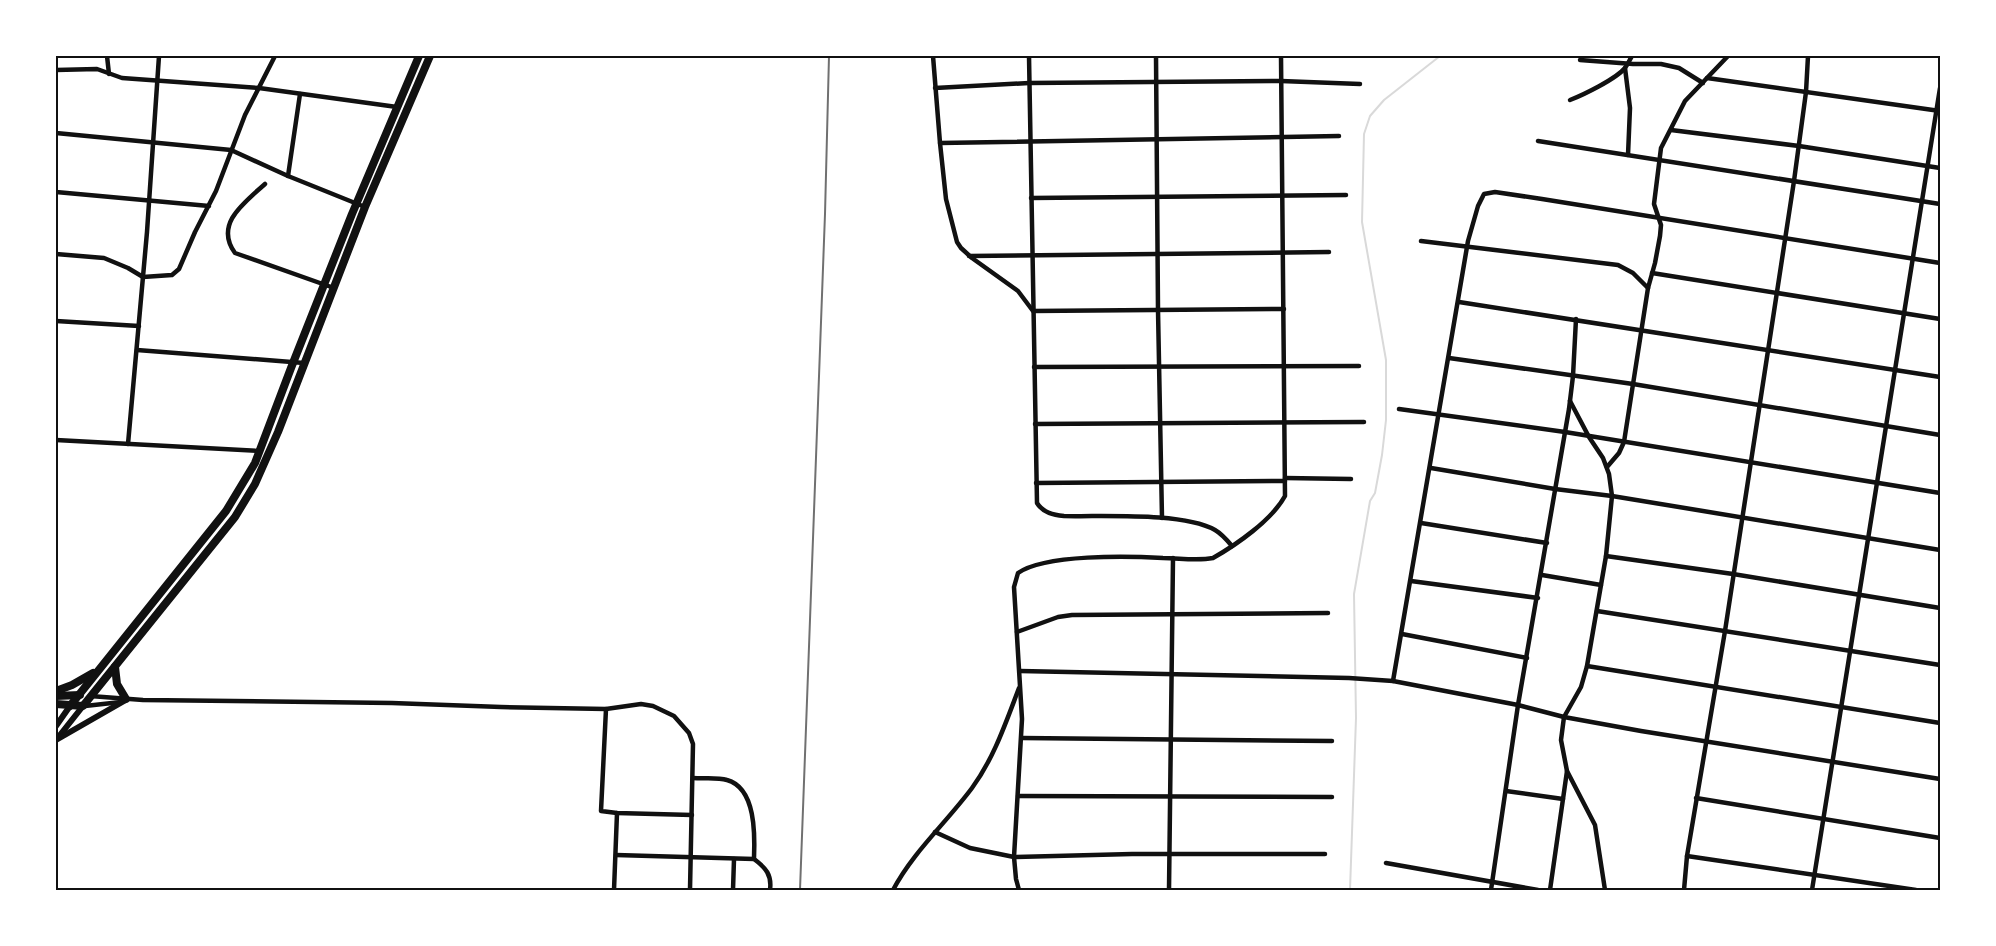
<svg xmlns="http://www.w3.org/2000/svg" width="1996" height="946" viewBox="0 0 1996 946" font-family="'Zilla Slab',serif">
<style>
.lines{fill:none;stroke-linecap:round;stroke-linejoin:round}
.stream{stroke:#d9d9d9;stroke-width:2}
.minor{stroke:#111;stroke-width:4.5}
.secondary{stroke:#111;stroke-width:6}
.trunk{stroke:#111;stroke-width:8}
.rail{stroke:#707070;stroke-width:2}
.neatline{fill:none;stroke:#111;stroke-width:2}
</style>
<rect width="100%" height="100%" fill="#fff"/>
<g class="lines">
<polyline class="stream" points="1350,890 1356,718 1354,594 1370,501 1375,493 1382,455 1386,420 1386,360 1362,222 1364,134 1370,116 1384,100 1440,56"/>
<g class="minor">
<polyline points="107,56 109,74"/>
<polyline points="933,56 940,143 946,199 957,242 961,248 972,258 1018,291 1033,311 1284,309"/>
<path d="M1029 56 1037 503C1043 513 1054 515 1064 516 1103 517 1182 512 1215 530 1222 534 1227 540 1232 546"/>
<polyline points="1156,56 1158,310 1162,518"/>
<polyline points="1580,60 1633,64 1661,64 1679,68 1703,83"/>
<polyline points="1625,68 1630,108 1628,155"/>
<polyline points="56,70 97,69 122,78 259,88 397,107"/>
<polyline points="1707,78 1940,111"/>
<polyline points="935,88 1029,83 1281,81 1360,84"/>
<path d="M1570 100C1583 95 1616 79 1625 68 1628 64 1630 59 1632 56"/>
<polyline points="1671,130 1799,146 1940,168"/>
<polyline points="56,133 231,150 288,176 365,207"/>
<polyline points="1538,141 1940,204"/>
<polyline points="940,143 1339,136"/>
<polyline points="288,176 300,94"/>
<path d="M265 184C244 203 214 224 235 253L334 288"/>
<polyline points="56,192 209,206"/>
<polyline points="1031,198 1346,195"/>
<polyline points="1421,241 1618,265 1633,273 1648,288"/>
<polyline points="56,254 104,258 128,268 143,277 172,275 179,269 195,232 216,191 245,115 275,56"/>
<polyline points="969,256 1329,252"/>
<polyline points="1652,273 1940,319"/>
<polyline points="1459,302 1940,377"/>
<polyline points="56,321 139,326"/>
<polyline points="137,350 304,363"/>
<polyline points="1449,358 1633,384 1940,435"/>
<polyline points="1034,367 1359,366"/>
<polyline points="1570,401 1589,437 1603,458 1609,474 1612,496 1606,556 1587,666 1581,687 1564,717 1561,740 1567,771 1595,825 1605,890"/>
<polyline points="1399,409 1565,432 1940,493"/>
<polyline points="1035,424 1364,422"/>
<polyline points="56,440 259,451"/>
<polyline points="128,444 147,232 159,56"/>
<polyline points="1607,467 1619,453 1624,442 1648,288 1655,263 1660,236 1661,225 1654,204 1661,148 1685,101 1728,56"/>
<polyline points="1431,468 1555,489 1612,496 1940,550"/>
<polyline points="1285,478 1351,479"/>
<polyline points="1036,483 1285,481"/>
<polyline points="1421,523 1547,543"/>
<polyline points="1606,556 1733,574 1940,608"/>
<polyline points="1542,575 1601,585"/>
<polyline points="1411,581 1538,598"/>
<polyline points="1597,611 1940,665"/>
<polyline points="1017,632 1058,617 1072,615 1328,613"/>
<polyline points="1402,634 1527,658"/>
<polyline points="1587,666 1940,723"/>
<polyline points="1020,671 1349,678 1393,681 1518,705 1564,717 1641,731 1940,779"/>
<polyline points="1393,681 1468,241 1478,206 1484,194 1495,192 1542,199 1940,263"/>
<polyline points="90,696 143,700 392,703 501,707 606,709 641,704 653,706 674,716 689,733 693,744 690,890"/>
<polyline points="85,706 121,702"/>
<polyline points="606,709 601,811 617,813 692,815"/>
<polyline points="1022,738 1332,741"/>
<path d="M693 778C704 779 717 777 727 780 756 788 755 835 754 859"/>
<polyline points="1506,791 1563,799"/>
<polyline points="1018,796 1332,797"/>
<polyline points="1696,798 1940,838"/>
<polyline points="935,832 970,848 1014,857 1132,854 1325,854"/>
<path d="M616 855 754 859C766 868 772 875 770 890"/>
<polyline points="1687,856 1916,890"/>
<polyline points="1386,863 1538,890"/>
<polyline points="614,890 617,813"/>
<polyline points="733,890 734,859"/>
<path d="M893 890C913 852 946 823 972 788 994 758 1006 722 1019 688"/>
<path d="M1019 890 1016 879 1014 857 1022 719 1014 587 1018 573C1045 554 1128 556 1163 558 1179 558 1197 561 1213 558 1236 545 1272 520 1285 496L1281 56"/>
<polyline points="1169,890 1173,558"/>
<polyline points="1491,890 1518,705 1569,409 1573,376 1576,319"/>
<polyline points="1550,890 1567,771"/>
<polyline points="1684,890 1687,856 1725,631 1794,181 1806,92 1808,56"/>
<polyline points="1812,890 1940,88"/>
</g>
<g class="secondary">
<polyline points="56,726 70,706"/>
<polyline points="60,735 83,706"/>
<polyline points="56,740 124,701"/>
</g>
<g class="trunk">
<polyline points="115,667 117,684 126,699"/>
<polyline points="56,691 72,685 93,673"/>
<polyline points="56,696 80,695"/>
<polyline points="56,704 83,706 235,517 255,484 278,432 365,207 430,56"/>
<polyline points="70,706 226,511 255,463 291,368 352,214 419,56"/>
</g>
<polyline class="rail" points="800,890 825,214 829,56"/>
</g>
<rect width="1996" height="946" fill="none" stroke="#ffffff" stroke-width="114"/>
<rect x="57" y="57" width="1882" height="832" class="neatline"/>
</svg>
